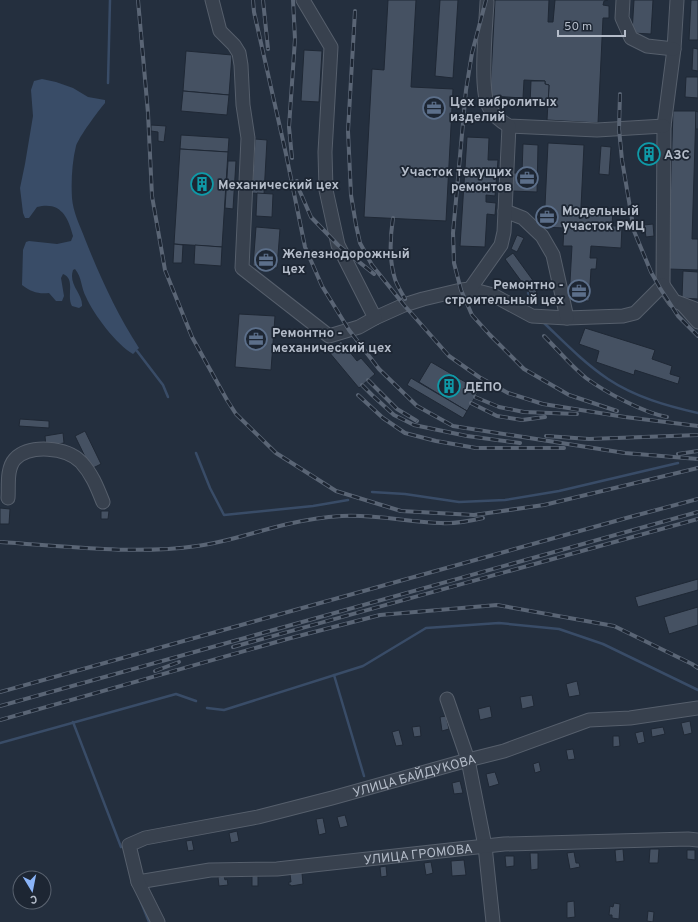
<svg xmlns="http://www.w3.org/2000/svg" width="698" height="922" viewBox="0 0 698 922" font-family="Overpass,sans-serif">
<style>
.water{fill:#394c67}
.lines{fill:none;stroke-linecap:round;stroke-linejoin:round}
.stream{stroke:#394c67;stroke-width:2.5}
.building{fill:#455162;stroke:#1f2835}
.minor-casing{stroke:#565f6c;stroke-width:15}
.minor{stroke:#38414e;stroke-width:13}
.rail-casing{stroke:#5a6575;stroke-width:4}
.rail{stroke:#1d2633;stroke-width:2.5;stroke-dasharray:8;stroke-linecap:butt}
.labels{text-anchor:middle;stroke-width:3.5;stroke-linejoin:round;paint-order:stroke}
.poi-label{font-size:13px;font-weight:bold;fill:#b4bcc9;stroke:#1d2633;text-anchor:start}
.street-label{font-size:13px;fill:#b4bcc9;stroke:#1d2633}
</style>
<rect width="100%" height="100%" fill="#242f3e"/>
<path class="water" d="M42 79 56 82 73 88 88 97 105 100V103C98 111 79 137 76 146 72 162 71 182 72 198 73 212 80 226 85 239 100 277 117 314 139 348L133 354C117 345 94 315 86 297 81 288 82 277 75 269L73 270C68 285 83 294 82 306L79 308 72 306C66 296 76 279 63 274L61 278 64 296 62 301H56L49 293C38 294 31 292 22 285L23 250 26 242 29 241 57 244 71 241 73 236C68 216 60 201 37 207L29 218H25L23 213 20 188 25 164 33 116 31 90 34 81Z"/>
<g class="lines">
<g class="stream">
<polyline points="108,83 110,0"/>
<polyline points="528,293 535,304"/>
<path d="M543 322C564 342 584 363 608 379 635 397 667 406 698 413"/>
<polyline points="137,351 163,385 168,397"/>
<polyline points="196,453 210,488 224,515 313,506 348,500"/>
<polyline points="372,492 405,494 459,502 505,500 559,491 678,463"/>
<polyline points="334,675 364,776"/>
<polyline points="207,708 224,710 363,666 426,628 499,623 559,629 603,644 698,690"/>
<polyline points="73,722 121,847"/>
<polyline points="0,743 176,694 196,701"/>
<polyline points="141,902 149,922"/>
</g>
</g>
<g class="building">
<polygon points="388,0 416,0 411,87 453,89 446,221 364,217 372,69 384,70"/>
<polygon points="440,0 458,0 453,78 435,76"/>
<polygon points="495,0 549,0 548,22 553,22 555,0 608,0 604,1 603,5 609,6 609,18 603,18 598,123 547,120 549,85 545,84 545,81 524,80 523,98 490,96"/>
<polygon points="634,0 653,0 651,34 632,33"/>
<polygon points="691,0 698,0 698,40 689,40"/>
<polygon points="693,48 698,49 698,71 692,70"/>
<polygon points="304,50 322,51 319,102 301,101"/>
<polygon points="186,51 232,55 229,95 183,91"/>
<polygon points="686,77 698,77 698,98 685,97"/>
<polygon points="531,81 545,81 545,84 549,85 548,105 530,104"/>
<polygon points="183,91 229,95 227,115 181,111"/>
<polygon points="673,111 696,111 692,239 698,239 698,270 668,269"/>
<polygon points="696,111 698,112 698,129 696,129"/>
<polygon points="151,125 166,126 164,142 158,141 158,132 151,131"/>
<polygon points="181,135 229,138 228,152 180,149"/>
<polygon points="467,137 489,138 488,160 498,160 495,196 486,195 486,202 496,203 495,215 487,214 485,247 460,246"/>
<polygon points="255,139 267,140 264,194 252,193"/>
<polygon points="548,143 584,145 581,207 613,209 612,226 622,226 621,248 591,246 590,258 597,258 596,269 591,269 589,301 569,300 572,246 563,246 564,228 544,227"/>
<polygon points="523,144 538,145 537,192 512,191 512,173 522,173"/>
<polygon points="601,146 611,147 609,175 599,174"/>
<polygon points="648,147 651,147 650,161 647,161"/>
<polygon points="180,149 228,152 222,247 174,244"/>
<polygon points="228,161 236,161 233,209 225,208"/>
<polygon points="257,193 273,194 272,217 256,216"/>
<polygon points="653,224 654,236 646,237 644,225"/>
<polygon points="256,227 280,229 277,268 253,266"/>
<polygon points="517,235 524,238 517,252 511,249"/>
<polygon points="174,244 183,245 182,263 173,263"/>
<polygon points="195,245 222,247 221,266 194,264"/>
<polygon points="513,253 537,286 534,288 537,292 532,296 505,259"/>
<polygon points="683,271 698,272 698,299 682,298"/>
<polygon points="239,314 275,316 271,370 235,367"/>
<polygon points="585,328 655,350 652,359 672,366 670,374 680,377 678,384 635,370 634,375 596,362 599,351 579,344"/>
<polygon points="341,341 357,361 361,358 375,374 359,388 329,352"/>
<polygon points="431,362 479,390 467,411 419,382"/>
<polygon points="411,378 467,411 463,418 407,385"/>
<polygon points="20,419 49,421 49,428 19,426"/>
<polygon points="85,431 101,464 91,469 75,436"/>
<polygon points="63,433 64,443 46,446 45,436"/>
<polygon points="0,508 10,509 9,524 0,524"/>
<polygon points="101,511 109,511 108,519 101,519"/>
<polygon points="698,579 698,590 638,607 635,597"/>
<polygon points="698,607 698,625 669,634 664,617"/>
<polygon points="577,681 580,695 569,697 566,684"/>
<polygon points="532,695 534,706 522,709 520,697"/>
<polygon points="490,706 492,717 480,720 478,709"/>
<polygon points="446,716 449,729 442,731 440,717"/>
<polygon points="690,721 692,733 684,735 681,723"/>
<polygon points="420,726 421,736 414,737 412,727"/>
<polygon points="663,727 665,734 652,737 651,729"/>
<polygon points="399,730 403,745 396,746 392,732"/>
<polygon points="643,731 645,742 638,744 635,733"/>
<polygon points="613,736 619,736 620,746 613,747"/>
<polygon points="573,749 575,759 568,760 566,750"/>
<polygon points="539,762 541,771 535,773 533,764"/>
<polygon points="495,772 499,784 489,787 486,774"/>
<polygon points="460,781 463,793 454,794 452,783"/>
<polygon points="345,815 348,826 340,828 337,817"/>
<polygon points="323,818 326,833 319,835 316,819"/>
<polygon points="237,831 239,841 231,843 229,833"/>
<polygon points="192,840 194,850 188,851 186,841"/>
<polygon points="623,849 624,861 616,862 615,850"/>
<polygon points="650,849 659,849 658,863 649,863"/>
<polygon points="687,850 695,850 695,860 687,859"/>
<polygon points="574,852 576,863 579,863 580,867 570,869 567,853"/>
<polygon points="530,853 538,853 538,869 531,870"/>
<polygon points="505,856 514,856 514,866 506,867"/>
<polygon points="464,860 466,875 452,876 451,861"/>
<polygon points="431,862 433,873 426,875 424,863"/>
<polygon points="386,866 387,876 381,877 380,867"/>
<polygon points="302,873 303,884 291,886 291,885 289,885 289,882 291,882 290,874"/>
<polygon points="224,876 225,880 227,879 228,885 219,886 218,877"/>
<rect x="252" y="876" width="6" height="10"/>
<polygon points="574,901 575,917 567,918 567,902"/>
<polygon points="614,903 620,904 619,919 612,918 612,915 609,915 610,906 613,907"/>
<polygon points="648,911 654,912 653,922 647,921"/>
</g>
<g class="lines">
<g class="minor-casing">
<g id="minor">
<polyline points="212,0 220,31 234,45 239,53 241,65 243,105 248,138 242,268 329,336 359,327 375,318 404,305 423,299 461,290 470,289 493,295 532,316 567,318 623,316 635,313 663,285 664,126 674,49 677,0"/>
<polyline points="303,0 331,47 325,152 326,190 338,245 375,318"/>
<polyline points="623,0 622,18 631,38 647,46 674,49"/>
<path d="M487 2C486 25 479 91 489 107 494 116 500 121 509 126L597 130 664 126"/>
<polyline points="505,211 523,218 542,236 553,255 567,318"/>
<polyline points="663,285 674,301 698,310"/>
<polyline points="470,289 501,245 504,232 509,126"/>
<polyline points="683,305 698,322"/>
<path d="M8 498C9 487 6 469 15 459 30 444 66 447 81 462 92 474 97 487 103 502"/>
<polyline points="447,699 468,760 485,846 493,922"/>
<path id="s1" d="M138 882 210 870 277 869 504 844 688 839 698 840"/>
<path id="s2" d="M158 922 138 882 129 845 145 838 258 817 332 798 468 760 504 751 589 720 630 718 698 708"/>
</g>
</g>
<use href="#minor" class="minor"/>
<g class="rail-casing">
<g id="rail">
<polyline points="138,0 148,113 152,196 165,270 192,337 227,400 236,414 276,453 336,491 401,511 474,515 544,505 698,468"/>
<polyline points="253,0 254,12 286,154 305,247 322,286 349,330 379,369 417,406 453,426 625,453 698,459"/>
<polyline points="263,0 268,49"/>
<polyline points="486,0 472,53 466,90 453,233 454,263 461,290 472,315 490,335 524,369 569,395 617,411"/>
<polyline points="355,11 348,131 351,195 356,225 360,243 372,265 404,305 449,356 479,377 508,393 543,404 625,417 698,426"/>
<polyline points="620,94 619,129 622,160 634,231 651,272 660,288 678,316 698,336"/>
<polyline points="292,158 289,127 295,39 293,0"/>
<polyline points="297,181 298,187 311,217 338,245 374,274"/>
<path d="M393 218C390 238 389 260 395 279 397 286 402 293 405 299"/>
<path d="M544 336C558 350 571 366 586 378 605 392 644 413 667 417"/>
<polyline points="368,380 397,409 417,421"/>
<polyline points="362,385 372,395 394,415 414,425 467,436 520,443"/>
<polyline points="358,395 383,418 405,433 436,441 476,448 564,448"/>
<polyline points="475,397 499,407 524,412 577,414"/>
<polyline points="471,403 497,416 522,420 545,417"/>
<polyline points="546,436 589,439 698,435"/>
<polyline points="678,454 698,451"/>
<path d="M0 542C63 546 134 555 197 546 228 542 257 531 288 524 305 520 324 517 342 516 375 514 408 522 441 523 455 524 470 521 483 518"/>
<polyline points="233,647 698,519"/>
<polyline points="155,671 179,662"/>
<polyline points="0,692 630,517 698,499"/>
<polyline points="0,706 698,512"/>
<polyline points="0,720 287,639 380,615 497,605 614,626 692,664 698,668"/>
</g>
</g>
<use href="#rail" class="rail"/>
</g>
<defs>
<g id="office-ring" transform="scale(1.15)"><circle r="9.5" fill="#1d2633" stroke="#5c6f8a" stroke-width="1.5"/><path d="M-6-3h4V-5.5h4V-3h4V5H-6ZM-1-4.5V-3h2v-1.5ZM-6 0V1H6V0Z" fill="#5c6f8a"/></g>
<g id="building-ring" transform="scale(1.15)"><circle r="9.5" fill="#1d2633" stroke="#0f9aa8" stroke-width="1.5"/><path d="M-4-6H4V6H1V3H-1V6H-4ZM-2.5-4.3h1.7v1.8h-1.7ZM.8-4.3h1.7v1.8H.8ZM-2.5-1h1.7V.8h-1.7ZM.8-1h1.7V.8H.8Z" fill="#0f9aa8"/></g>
</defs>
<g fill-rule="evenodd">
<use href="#office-ring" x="434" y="108"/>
<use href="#building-ring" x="649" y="154"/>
<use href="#office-ring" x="527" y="178"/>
<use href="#building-ring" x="202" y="184"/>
<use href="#office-ring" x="547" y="217"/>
<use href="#office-ring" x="266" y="260"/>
<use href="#office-ring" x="579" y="291"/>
<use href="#office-ring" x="256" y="339"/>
<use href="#building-ring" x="449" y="386"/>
</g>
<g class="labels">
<g class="poi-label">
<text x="450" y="106">Цех вибролитых<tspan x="450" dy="15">изделий</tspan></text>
<text x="664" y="159">АЗС</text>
<text x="512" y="176" text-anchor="end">Участок текущих<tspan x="512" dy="15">ремонтов</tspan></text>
<text x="218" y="189">Механический цех</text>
<text x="562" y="215">Модельный<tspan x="562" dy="15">участок РМЦ</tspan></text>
<text x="282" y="258">Железнодорожный<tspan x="282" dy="15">цех</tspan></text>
<text x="564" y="289" text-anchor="end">Ремонтно -<tspan x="564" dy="15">строительный цех</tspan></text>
<text x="272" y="337">Ремонтно -<tspan x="272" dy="15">механический цех</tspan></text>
<text x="464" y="391">ДЕПО</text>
</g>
<g class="street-label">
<text dy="5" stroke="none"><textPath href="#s2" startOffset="377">УЛИЦА БАЙДУКОВА</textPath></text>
<text dy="5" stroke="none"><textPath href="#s1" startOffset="282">УЛИЦА ГРОМОВА</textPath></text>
</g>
</g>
<g transform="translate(32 890) rotate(170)"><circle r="19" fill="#1d2633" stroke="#59626f"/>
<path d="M0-3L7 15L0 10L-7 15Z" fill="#8ab4f8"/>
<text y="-6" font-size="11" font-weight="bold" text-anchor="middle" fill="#b4bcc9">С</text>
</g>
<path d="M558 30v6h67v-6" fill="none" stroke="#b4bcc9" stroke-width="2"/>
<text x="564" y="30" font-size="12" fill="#b4bcc9" stroke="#1d2633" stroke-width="3" paint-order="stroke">50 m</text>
</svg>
